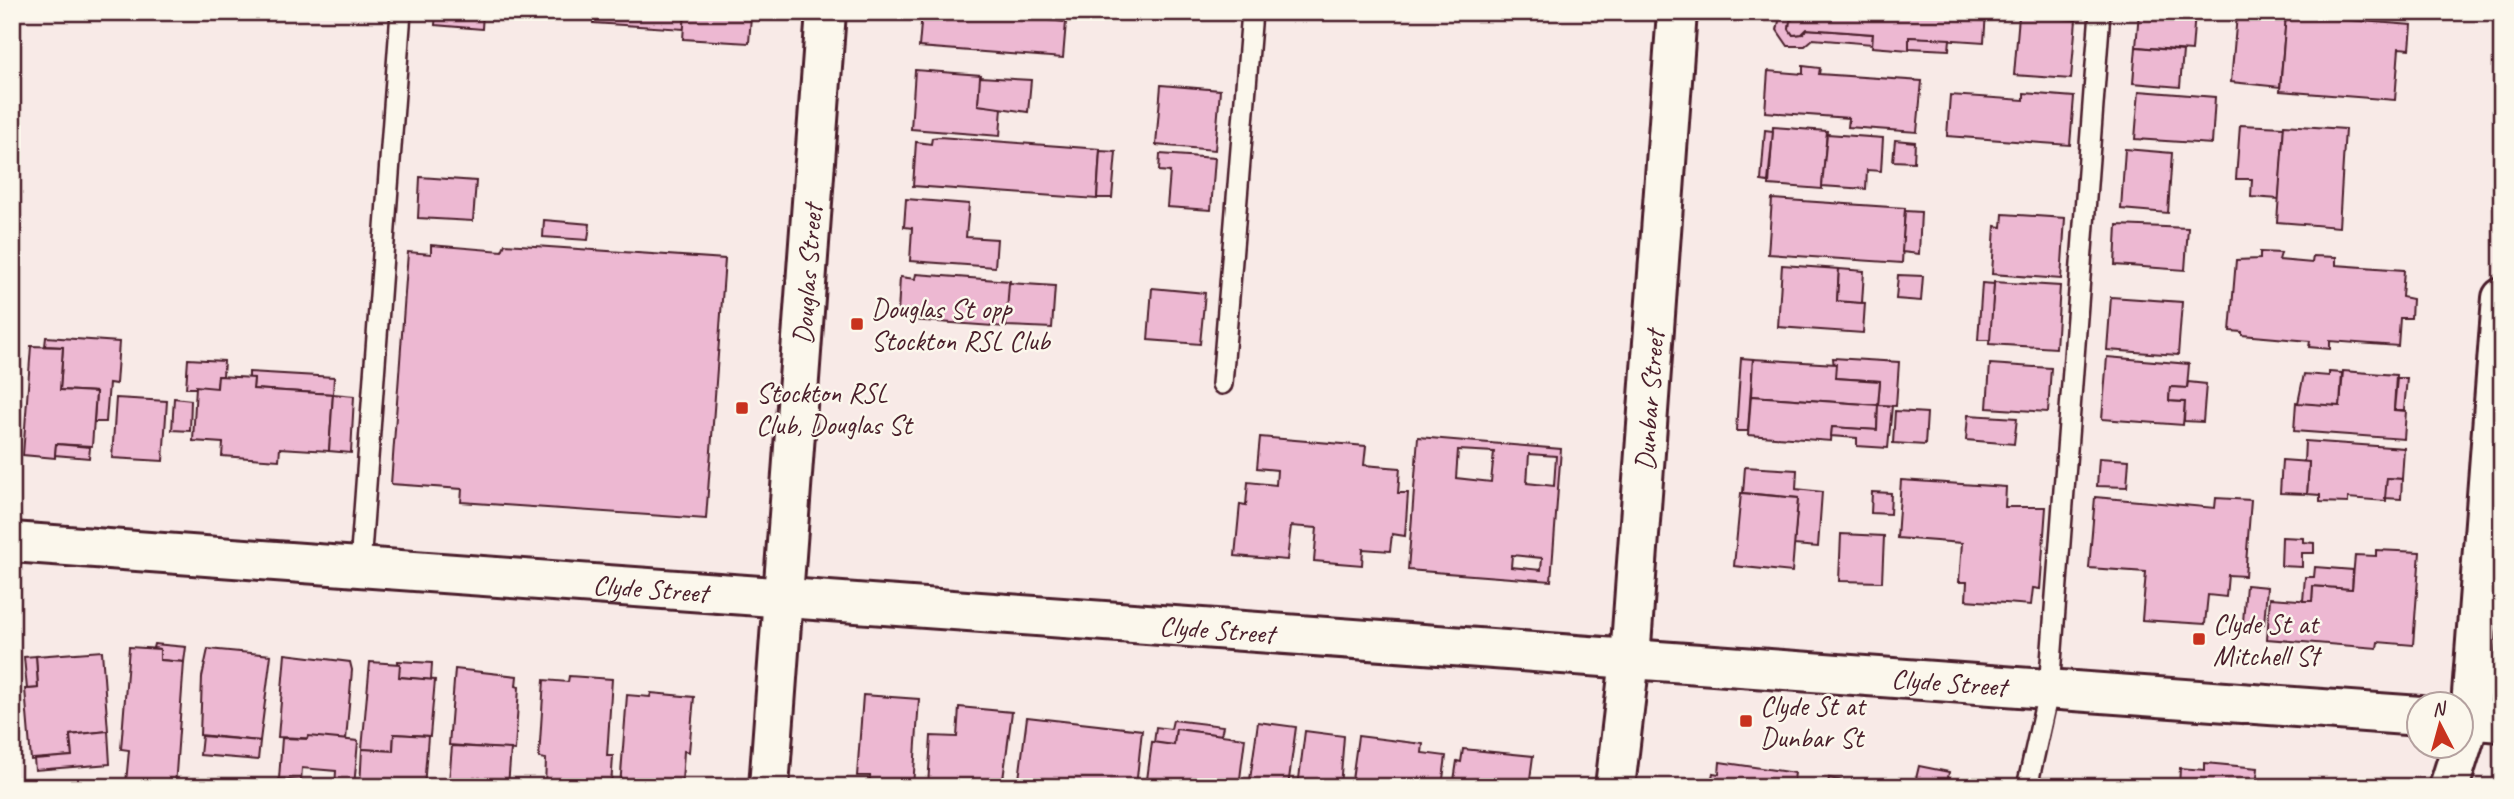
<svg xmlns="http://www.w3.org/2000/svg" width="2514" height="799" viewBox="0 0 2514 799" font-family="Caveat,sans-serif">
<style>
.building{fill:#edb8d2;stroke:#4a1f2b;stroke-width:2;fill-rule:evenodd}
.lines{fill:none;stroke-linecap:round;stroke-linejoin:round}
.lane-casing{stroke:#4a1f2b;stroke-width:24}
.street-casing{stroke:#4a1f2b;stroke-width:44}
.secondary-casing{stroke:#4a1f2b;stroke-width:44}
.lane{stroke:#fbf7ec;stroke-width:19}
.street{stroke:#fbf7ec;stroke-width:38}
.secondary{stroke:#fbf7ec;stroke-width:38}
.poi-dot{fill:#c8321e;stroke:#fbf7ec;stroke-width:2.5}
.labels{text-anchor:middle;stroke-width:5;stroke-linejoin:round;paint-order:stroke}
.street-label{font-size:28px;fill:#4a1f2b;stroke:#fbf7ec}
.poi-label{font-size:28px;fill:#4a1f2b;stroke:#fbf7ec;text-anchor:start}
</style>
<rect width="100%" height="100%" fill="#f8eae7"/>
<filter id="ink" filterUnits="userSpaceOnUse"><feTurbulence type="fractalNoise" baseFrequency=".0143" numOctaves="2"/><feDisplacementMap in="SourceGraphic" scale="14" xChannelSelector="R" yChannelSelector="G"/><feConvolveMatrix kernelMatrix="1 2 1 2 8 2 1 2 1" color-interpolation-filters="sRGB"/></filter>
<g filter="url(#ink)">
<g class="building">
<polygon points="436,12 483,12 482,29 435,25"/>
<polygon points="594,12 685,12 684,29 593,23"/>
<polygon points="685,12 748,12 751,16 749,43 683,39"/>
<polygon points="922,12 975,12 1066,22 1063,58 919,47"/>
<polygon points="1781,12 1798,12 1798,16 1790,21 1789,29 1793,35 1802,34 1807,29 1873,34 1872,44 1813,39 1805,46 1788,46 1777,30"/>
<polygon points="1798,12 1986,12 1984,42 1909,37 1909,50 1872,47 1873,34 1807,29 1802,34 1793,35 1789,29 1790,21 1798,16"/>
<polygon points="2139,12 2195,12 2192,51 2136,47"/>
<polygon points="2237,15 2286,18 2280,87 2231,82"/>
<polygon points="2286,15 2412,25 2410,49 2399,48 2395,100 2280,91"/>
<polygon points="2019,16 2076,20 2071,79 2014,75"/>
<polygon points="1909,37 1950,39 1949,50 1909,48"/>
<polygon points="2136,47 2183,51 2180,87 2133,83"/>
<polygon points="1803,66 1820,68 1819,74 1922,81 1917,132 1848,127 1849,118 1765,112 1768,71 1803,74"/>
<polygon points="915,70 981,75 978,105 1002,107 1000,136 911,129"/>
<polygon points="980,77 1031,80 1028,112 978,105"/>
<polygon points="1161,85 1220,90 1215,150 1156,145"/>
<polygon points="2139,91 2215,97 2212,144 2135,139"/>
<polygon points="2024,93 2074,97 2070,145 1947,136 1950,95 2024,100"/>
<polygon points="2240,125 2284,127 2279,199 2251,197 2252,179 2236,179"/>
<polygon points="2284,125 2345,129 2339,227 2277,222"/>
<polygon points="1773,127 1827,131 1822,189 1769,185"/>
<polygon points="1765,130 1773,131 1768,182 1761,181"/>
<polygon points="1827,134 1883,138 1881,171 1867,170 1866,189 1822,186"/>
<polygon points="939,137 1100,149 1097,199 913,186 916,142 931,144 932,138"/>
<polygon points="1895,140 1915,142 1914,162 1893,161"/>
<polygon points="2125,149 2172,153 2168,213 2121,209"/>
<polygon points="1100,151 1116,152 1112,198 1097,198"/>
<polygon points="1160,154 1215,158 1211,210 1167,207 1170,172 1159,171"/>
<polygon points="420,177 476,181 473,221 418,218"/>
<polygon points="906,199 969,204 966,237 997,239 995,267 910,261 912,228 904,227"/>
<polygon points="1772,199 1905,208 1902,263 1768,254"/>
<polygon points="1905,211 1921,212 1919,254 1902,252"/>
<polygon points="2003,214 2065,218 2061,279 1992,274 1995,226 2002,227"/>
<polygon points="544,220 590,224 588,240 543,237"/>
<polygon points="2117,225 2188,228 2185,270 2115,265"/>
<polygon points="505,244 725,259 706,519 461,502 462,489 391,484 408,252 431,254 431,245 502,251"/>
<polygon points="2260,252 2281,253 2279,260 2312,263 2313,256 2336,257 2336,265 2404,270 2402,297 2412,299 2411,318 2400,318 2398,346 2330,341 2330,349 2309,347 2310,341 2242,335 2242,332 2230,331 2236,260 2260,259"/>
<polygon points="1782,265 1839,269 1837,301 1865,303 1863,333 1778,327"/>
<polygon points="1839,269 1864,271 1862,303 1837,301"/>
<polygon points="916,274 1010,281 1006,327 912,320 912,315 898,314 900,277 915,279"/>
<polygon points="1898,275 1923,276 1921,301 1896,299"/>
<polygon points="1994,282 2060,286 2056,348 1989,344"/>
<polygon points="1009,283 1055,286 1052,328 1006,326"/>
<polygon points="1982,283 1994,284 1990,340 1978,340"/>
<polygon points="1152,288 1205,293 1200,344 1148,340"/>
<polygon points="2111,297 2182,302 2178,355 2107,350"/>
<polygon points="46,337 119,342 116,384 109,383 106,422 94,422 96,392 60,390 63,347 45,346"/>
<polygon points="31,346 63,347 60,390 96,392 92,446 56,444 55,458 23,455"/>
<polygon points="2107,357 2189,364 2187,388 2170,387 2169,401 2185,402 2183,425 2102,419"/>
<polygon points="1741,358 1753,359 1748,431 1736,431"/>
<polygon points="1833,358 1899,362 1896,406 1878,405 1880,381 1835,378"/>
<polygon points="188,359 224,361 223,376 218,376 217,388 186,388"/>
<polygon points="1753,359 1836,364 1835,378 1880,381 1878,405 1751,396"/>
<polygon points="1990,364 2051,368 2048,412 1987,408"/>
<polygon points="2343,371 2396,375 2394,410 2406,411 2404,439 2294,431 2296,402 2340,406"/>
<polygon points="249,372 334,377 333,394 253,389 254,378 249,378"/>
<polygon points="2329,372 2342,373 2340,406 2298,403 2304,374 2329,376"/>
<polygon points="218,376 254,378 253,389 333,394 329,451 280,448 279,460 222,456 223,443 193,441 196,386 217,388"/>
<polygon points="2397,378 2407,378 2404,410 2394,410"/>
<polygon points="2188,382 2206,384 2203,422 2184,421 2185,402 2169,401 2170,387 2187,388"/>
<polygon points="333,394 354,396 351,453 329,451"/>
<polygon points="1751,396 1878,405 1877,430 1832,427 1831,441 1748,435"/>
<polygon points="116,398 167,401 163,461 112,458"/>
<polygon points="174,398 191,400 190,431 172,430"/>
<polygon points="1878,405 1892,406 1888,448 1857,446 1857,438 1831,436 1832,427 1877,430"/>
<polygon points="1895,411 1927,413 1925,445 1893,443"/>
<polygon points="1968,415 2017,418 2014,444 1966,440"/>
<polygon points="1260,437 1366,446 1364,465 1400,468 1398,493 1408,493 1405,536 1392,534 1390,551 1363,549 1362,565 1314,561 1317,528 1291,526 1287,560 1235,556 1240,504 1246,505 1248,482 1276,485 1277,470 1257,468"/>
<path d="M1418 437 1561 449 1551 581 1408 570ZM1458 450 1494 452 1491 482 1456 478ZM1529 454 1556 456 1554 486 1527 483ZM1512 555 1542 558 1541 570 1511 567Z"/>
<polygon points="2305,441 2404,448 2402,479 2387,478 2386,501 2348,498 2348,503 2320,502 2320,495 2307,494 2309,462 2304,462"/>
<polygon points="56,444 90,447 89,458 55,455"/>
<polygon points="2099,458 2129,460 2127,487 2097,486"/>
<polygon points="2282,460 2309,462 2307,494 2280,493"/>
<polygon points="1745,467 1797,470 1796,489 1822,492 1818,547 1794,545 1798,498 1743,493"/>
<polygon points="2387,478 2402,479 2401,499 2385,498"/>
<polygon points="1901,480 2006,487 2005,507 2046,507 2040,589 2033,588 2031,605 1966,600 1967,582 1959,582 1962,543 1897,538"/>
<polygon points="1872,492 1891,493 1890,514 1871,513"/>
<polygon points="1741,493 1798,498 1792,572 1734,566"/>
<polygon points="2095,497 2215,508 2216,498 2251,500 2245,576 2228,575 2226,597 2208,595 2205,624 2142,620 2146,572 2089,568"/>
<polygon points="1841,534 1884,536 1882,582 1839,581"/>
<polygon points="2282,537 2303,538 2303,542 2314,543 2314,553 2302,553 2302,567 2281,566"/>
<polygon points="2376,550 2420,552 2413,645 2378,642 2377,648 2267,639 2270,598 2312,601 2313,586 2352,589 2355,555 2376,556"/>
<polygon points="2315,567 2353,570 2352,589 2313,586 2312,601 2303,601 2305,577 2314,577"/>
<polygon points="2246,585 2267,587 2264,624 2243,622"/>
<polygon points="154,644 186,647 184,662 160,660 160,649 153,648"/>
<polygon points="129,647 160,649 160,660 184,662 175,787 126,783 129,750 121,749"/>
<polygon points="208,649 271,655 260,741 200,735 202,677"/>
<polygon points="102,651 108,731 70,735 72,756 31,760 25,689 38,688 36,656"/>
<polygon points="285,654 350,662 352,670 346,740 278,737"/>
<polygon points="36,656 38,688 27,689 24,657"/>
<polygon points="398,661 432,663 431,680 399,677"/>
<polygon points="370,662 400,664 399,677 435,680 430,736 394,734 393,751 362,749"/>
<polygon points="455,669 517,676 516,686 519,687 515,750 449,745"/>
<polygon points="569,676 612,679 607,756 613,756 611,787 545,787 546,759 539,758 544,680 568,682"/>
<polygon points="651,693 694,697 689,752 684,751 682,782 663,780 662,787 620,787 627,695 650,697"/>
<polygon points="863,695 919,699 913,787 869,787 870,776 857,776"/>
<polygon points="959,707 1012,712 1002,787 928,787 931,736 957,737"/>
<polygon points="1027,717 1142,730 1136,787 1018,787"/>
<polygon points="1173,720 1223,726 1221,735 1176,729 1174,745 1154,743 1156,727 1171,729"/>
<polygon points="1258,722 1296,727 1288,787 1249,787"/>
<polygon points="1176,729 1245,738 1239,787 1146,787 1152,742 1174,745"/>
<polygon points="108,731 110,764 35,770 34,759 72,756 70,735"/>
<polygon points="1305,731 1344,736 1340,787 1298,787"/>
<polygon points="394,734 428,736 424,787 360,787 362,749 393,751"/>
<polygon points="202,736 260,741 258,760 200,755"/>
<polygon points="308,736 358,741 354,787 335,787 336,771 302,768 301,781 279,779 282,738 307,739"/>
<polygon points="1358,736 1423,744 1422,753 1446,756 1442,787 1351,787"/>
<polygon points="452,746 511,749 508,786 449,782"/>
<polygon points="1463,749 1533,756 1529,787 1453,787 1457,761 1461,762"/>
<polygon points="1720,762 1795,773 1793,787 1710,787 1713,773 1719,774"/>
<polygon points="2205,763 2258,768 2256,787 2179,787 2180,768 2205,770"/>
<polygon points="1919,766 1949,772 1948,778 1991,787 1914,787"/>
<polygon points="1829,778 1868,786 1827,787"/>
<polygon points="118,781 126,783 158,787 119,787"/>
</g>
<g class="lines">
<g class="lane-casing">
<g id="lane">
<polyline points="1222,384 1252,12"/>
<polyline points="360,566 401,12"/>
<polyline points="2027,787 2049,689 2100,12"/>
</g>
</g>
<g class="street-casing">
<g id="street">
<path id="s1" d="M12 542 2420 716"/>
<polyline points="2462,719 2502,722"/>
<path id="s2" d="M769 787 826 12"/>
<path id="s3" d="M1615 787 1630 659 1677 12"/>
</g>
</g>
<g class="secondary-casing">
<polyline id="secondary" points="2449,787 2470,720 2502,298"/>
</g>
<use href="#lane" class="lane"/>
<use href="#street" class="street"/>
<use href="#secondary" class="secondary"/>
</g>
</g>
<g class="poi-dot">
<rect x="850" y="317" width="14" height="14" rx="3.5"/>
<rect x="735" y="401" width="14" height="14" rx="3.5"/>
<rect x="2192" y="632" width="14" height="14" rx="3.5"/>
<rect x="1739" y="714" width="14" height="14" rx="3.5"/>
</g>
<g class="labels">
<g class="street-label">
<text dy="10" stroke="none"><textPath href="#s2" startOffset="514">Douglas Street</textPath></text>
<text dy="10" stroke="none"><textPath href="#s3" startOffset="388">Dunbar Street</textPath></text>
<text dy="10" stroke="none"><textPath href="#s1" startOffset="640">Clyde Street</textPath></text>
<text dy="10" stroke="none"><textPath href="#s1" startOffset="1208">Clyde Street</textPath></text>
<text dy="10" stroke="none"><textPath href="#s1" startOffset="1942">Clyde Street</textPath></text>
</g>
<g class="poi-label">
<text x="871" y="318">Douglas St opp<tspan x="871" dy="32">Stockton RSL Club</tspan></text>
<text x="756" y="402">Stockton RSL<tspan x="756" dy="32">Club, Douglas St</tspan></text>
<text x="2213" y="633">Clyde St at<tspan x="2213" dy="32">Mitchell St</tspan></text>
<text x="1760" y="715">Clyde St at<tspan x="1760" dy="32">Dunbar St</tspan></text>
</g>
</g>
<rect width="2514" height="799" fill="none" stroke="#fbf7ec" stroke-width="42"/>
<rect x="21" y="21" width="2472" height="757" fill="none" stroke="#4a1f2b" stroke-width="2.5" filter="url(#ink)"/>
<g transform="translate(2440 725) rotate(354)"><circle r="33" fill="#fbf7ec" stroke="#b4a19f" stroke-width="2"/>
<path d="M0-5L12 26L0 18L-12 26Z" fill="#c8321e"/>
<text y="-10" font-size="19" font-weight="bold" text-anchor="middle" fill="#4a1f2b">N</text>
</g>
</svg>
